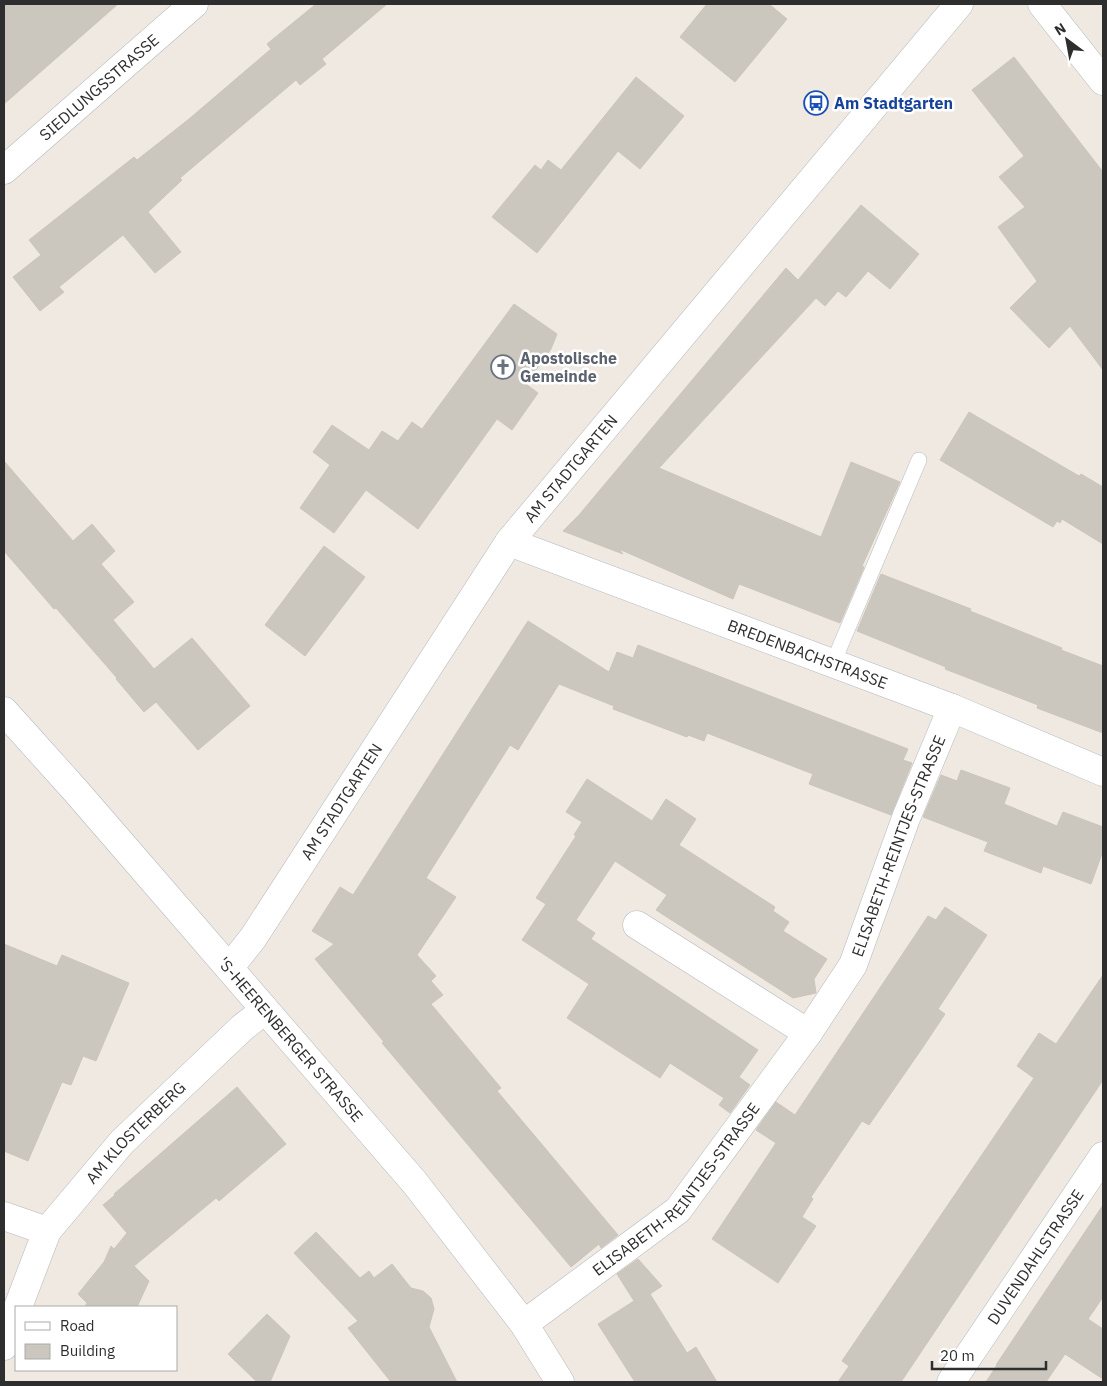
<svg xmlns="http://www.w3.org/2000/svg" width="1107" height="1386" viewBox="0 0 1107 1386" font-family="'IBM Plex Sans',sans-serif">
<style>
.building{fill:#cbc7bf;stroke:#cbc5ba}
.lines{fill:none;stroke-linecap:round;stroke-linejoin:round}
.service-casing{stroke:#b4b7c1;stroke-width:16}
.minor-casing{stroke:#b4b7c1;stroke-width:29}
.tertiary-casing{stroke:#b4b7c1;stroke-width:29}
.service{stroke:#fff;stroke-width:15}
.minor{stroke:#fff;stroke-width:28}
.tertiary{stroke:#fff;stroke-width:28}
.labels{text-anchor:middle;stroke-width:5;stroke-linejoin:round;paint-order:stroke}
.street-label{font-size:16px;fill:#2e2e2e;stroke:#fff}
.transit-label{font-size:16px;font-weight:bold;fill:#164399;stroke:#fff;text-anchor:start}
.worship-label{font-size:16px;font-weight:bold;fill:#5b616d;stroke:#fff;text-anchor:start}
</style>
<rect width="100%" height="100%" fill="#efe9e1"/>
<g class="building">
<polygon points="4,4 118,4 4,104"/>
<polygon points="316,4 387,4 322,59 326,64 300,85 296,80 180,178 182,180 148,212 181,252 155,273 123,235 59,287 64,292 40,311 13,277 41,255 29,240 134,157 137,160 189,119 271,49 267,44"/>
<polygon points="707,4 769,4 787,19 735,82 680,37"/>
<polygon points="1014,57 1103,172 1103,370 1070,326 1049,348 1010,308 1037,281 998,227 1025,207 999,177 1024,156 972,90"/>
<polygon points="636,77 684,116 640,169 618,151 537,253 492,217 535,165 541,170 548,160 561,170"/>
<polygon points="861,205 919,254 890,289 868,271 846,297 838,291 825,306 816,298 659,468 821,537 851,462 900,482 862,566 864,567 840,623 739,584 733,599 619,549 623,554 563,531 579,515 786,268 798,280"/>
<polygon points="514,304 557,334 551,349 526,384 538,393 512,430 497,419 418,529 366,490 334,533 300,508 330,465 313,452 332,425 369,450 382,431 398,441 412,422 422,429"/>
<polygon points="969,412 1079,476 1081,474 1103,487 1103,544 1062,519 1060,523 1057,521 1053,527 940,460"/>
<polygon points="4,461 73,541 92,524 115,551 101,564 134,602 113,620 154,669 192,638 250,706 198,750 156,702 144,712 116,679 117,678 56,608 54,609 4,551"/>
<polygon points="324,546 365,577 305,656 265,625"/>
<polygon points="881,574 971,609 970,611 1062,648 1061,650 1103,666 1103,733 1037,708 1038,705 945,669 946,667 857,631"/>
<polygon points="528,621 609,672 617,652 633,658 638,645 908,749 903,760 912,763 891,815 809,784 813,774 707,733 704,741 688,735 687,737 613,709 614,706 559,684 518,750 510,745 426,878 456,897 417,955 436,976 431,981 443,995 431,1004 501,1088 497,1091 618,1235 601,1248 599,1244 571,1267 382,1043 384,1042 315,959 334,944 312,931 340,887 353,895"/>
<polygon points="961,770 1010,788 1004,804 1057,826 1063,812 1103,827 1103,851 1091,884 1043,866 1041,873 984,851 988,842 923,817 941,775 957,781"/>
<polygon points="587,779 652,821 666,799 696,819 679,845 775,907 773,911 789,922 783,931 827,959 814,979 816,993 793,998 656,910 667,895 615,861 576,920 595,933 591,939 758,1050 739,1077 750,1085 730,1113 719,1105 724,1098 670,1063 660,1078 567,1018 589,984 522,940 546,904 536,898 576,836 574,835 582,822 566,812"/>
<polygon points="945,907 987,935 938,1009 945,1014 923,1047 869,1125 862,1121 811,1197 813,1199 802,1217 816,1226 778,1283 712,1239 776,1143 756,1130 776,1102 795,1115 928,916 936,920"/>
<polygon points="4,944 57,966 62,955 129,983 96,1061 83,1056 71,1085 62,1082 28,1161 4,1151"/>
<polygon points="1103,975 1103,1080 901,1382 838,1382 849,1366 842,1361 1034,1078 1017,1066 1039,1033 1056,1044"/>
<polygon points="237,1087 286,1144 219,1201 216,1198 134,1266 149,1281 137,1307 85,1307 87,1303 78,1294 104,1262 111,1246 114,1249 127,1233 103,1205 115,1195 114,1194"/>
<polygon points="1103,1205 1103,1297 1088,1319 1103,1329 1103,1379 1065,1354 1046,1382 986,1382 997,1365 996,1365"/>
<polygon points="316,1232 360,1278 369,1271 374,1278 392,1264 411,1288 423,1291 431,1298 434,1309 429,1327 457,1382 391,1382 348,1328 358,1321 294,1253"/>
<polygon points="638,1259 662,1286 650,1294 687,1353 696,1347 717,1382 635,1382 598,1324 634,1301 617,1274"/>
<polygon points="267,1314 290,1336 270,1382 257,1382 228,1354"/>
</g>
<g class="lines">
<g class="service-casing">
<polyline id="service" points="833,663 919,460"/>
</g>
<g class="minor-casing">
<g id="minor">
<polyline points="1042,4 1103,81"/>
<path id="s1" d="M4 170 194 4"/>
<path id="s2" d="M509 542 952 708 1103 772"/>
<polyline points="637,925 808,1033"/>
<path id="s3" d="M229 968 253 938 509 542 959 4"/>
<polyline points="4,1216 47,1231"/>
<path id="s4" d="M18 1307 47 1231 122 1142 243 1027 265 1010"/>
<path id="s5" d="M524 1324 678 1210 808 1033 853 965 906 818 952 708"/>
<polyline points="4,1346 16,1313"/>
<path id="s6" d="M951 1382 1103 1156"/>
</g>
</g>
<g class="tertiary-casing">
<g id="tertiary">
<path id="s7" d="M4 711 75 790 415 1183 524 1324 560 1382"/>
</g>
</g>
<use href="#service" class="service"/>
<use href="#minor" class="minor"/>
<use href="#tertiary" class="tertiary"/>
</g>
<defs>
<g id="bus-ring" transform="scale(1.25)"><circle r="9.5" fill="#fff" stroke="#1a4fb4" stroke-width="1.5"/><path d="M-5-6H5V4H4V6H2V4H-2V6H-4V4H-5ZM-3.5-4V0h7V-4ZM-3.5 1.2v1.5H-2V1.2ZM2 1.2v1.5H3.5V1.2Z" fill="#1a4fb4"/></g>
<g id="church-ring" transform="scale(1.25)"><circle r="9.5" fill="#fff" stroke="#6b7280" stroke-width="1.5"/><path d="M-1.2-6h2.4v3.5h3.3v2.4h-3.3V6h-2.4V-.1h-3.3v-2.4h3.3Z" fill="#6b7280"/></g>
</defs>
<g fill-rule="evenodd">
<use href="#bus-ring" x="816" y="103"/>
<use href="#church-ring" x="503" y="367"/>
</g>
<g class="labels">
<g class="street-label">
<text dy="6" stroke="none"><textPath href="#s1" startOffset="126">SIEDLUNGSSTRASSE</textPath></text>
<text dy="6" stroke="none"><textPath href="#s3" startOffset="606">AM STADTGARTEN</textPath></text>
<text dy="6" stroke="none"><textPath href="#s2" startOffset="319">BREDENBACHSTRASSE</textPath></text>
<text dy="6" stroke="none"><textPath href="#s3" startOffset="201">AM STADTGARTEN</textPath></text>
<text dy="6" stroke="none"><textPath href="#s5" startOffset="620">ELISABETH-REINTJES-STRASSE</textPath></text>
<text dy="6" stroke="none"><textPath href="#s7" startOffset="436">'S-HEERENBERGER STRASSE</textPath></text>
<text dy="6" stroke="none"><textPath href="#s4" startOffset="214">AM KLOSTERBERG</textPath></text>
<text dy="6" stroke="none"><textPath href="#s5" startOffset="205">ELISABETH-REINTJES-STRASSE</textPath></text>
<text dy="6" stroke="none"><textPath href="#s6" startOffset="151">DUVENDAHLSTRASSE</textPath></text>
</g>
<g class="transit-label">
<text x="834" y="109">Am Stadtgarten</text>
</g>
<g class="worship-label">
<text x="520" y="364">Apostolische<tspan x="520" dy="18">Gemeinde</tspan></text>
</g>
</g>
<rect width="1107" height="1386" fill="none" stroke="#2e2e2e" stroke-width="10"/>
<rect x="15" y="1306" width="162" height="65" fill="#ffffff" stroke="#ababab"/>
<rect x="25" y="1322" width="25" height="8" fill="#ffffff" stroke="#ababab"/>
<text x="60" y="1331" font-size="15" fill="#2e2e2e">Road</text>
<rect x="25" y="1344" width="25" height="15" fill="#cbc7bf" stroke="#ababab"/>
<text x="60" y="1356" font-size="15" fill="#2e2e2e">Building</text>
<g transform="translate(1067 40) rotate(328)" stroke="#ffffff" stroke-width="4" paint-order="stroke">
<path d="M0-4L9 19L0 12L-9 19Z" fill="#2e2e2e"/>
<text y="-8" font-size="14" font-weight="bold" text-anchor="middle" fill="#2e2e2e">N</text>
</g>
<path d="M932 1361v8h114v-8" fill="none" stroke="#2e2e2e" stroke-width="2.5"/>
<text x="940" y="1361" font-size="15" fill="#2e2e2e" stroke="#ffffff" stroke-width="4" paint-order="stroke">20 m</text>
</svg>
